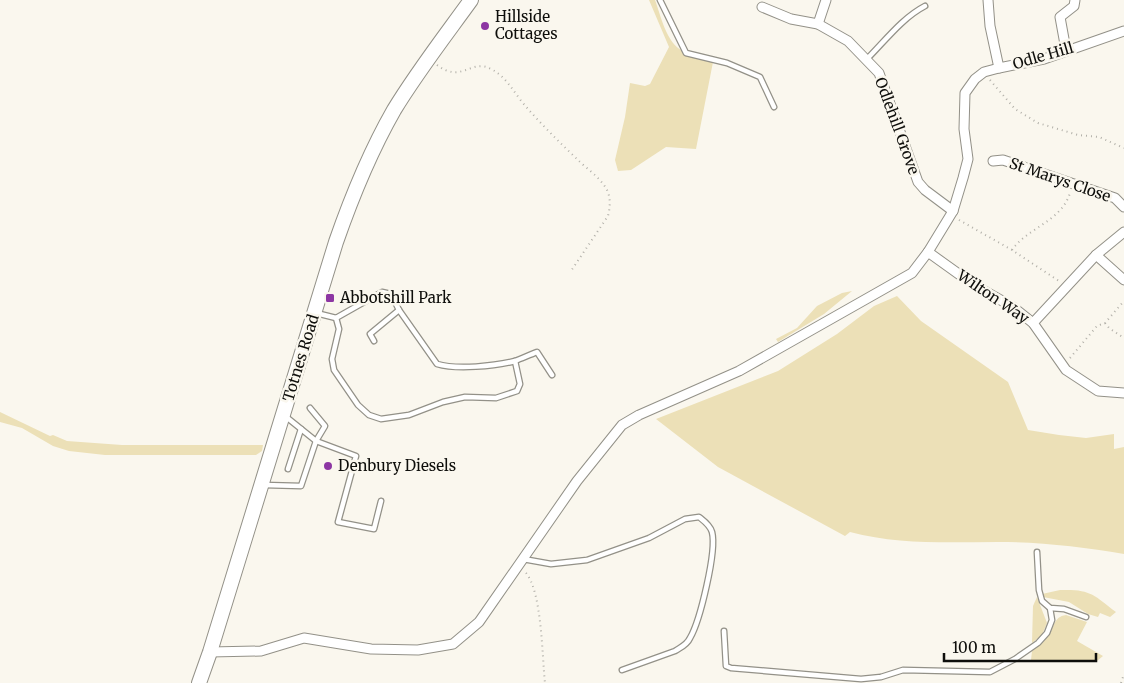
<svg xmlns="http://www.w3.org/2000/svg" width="1124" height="683" viewBox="0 0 1124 683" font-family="Merriweather,serif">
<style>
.green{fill:#ece0b7}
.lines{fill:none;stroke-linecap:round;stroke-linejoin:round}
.lane-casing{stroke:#939188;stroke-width:7}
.street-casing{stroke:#939188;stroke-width:11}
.primary-casing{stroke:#939188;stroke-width:16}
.path{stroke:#b2b0a9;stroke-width:2;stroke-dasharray:1 4;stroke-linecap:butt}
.lane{stroke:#fff;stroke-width:4.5}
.street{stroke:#fff;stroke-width:9}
.primary{stroke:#fff;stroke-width:14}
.poi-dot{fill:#8d36a3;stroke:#faf7ee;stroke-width:2}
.labels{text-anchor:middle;stroke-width:5;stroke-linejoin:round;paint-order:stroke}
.poi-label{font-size:15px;fill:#0e0e0b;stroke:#faf7ee;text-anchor:start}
.street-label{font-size:15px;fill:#0e0e0b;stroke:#faf7ee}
</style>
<rect width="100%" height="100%" fill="#faf7ee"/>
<g class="green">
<path d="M649 0H655C661 16 666 43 683 51 692 56 703 59 713 62L696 149 666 147 631 170 618 171 615 160 625 117 630 83 645 86 650 84 669 47Z"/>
<polygon points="852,291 824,314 778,342 776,339 797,328 817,306 842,293"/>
<path d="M897 296 921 321 1008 382 1028 430 1059 435 1086 438 1114 434V449L1124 447V554C1083 547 1040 542 998 542 949 542 898 545 850 532L845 536 718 467 656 419 778 371 837 334 874 306Z"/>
<polygon points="0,412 50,436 53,435 67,441 122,445 263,445 262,451 256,455 105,455 69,451 53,446 22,428 0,422"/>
<path d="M1060 590C1090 589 1093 594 1116 612L1110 617 1100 613 1098 617 1088 614 1069 602 1043 597 1042 594Z"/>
<polygon points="1037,597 1047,623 1042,635 1032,643 1033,606"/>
<path d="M1066 615 1087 622 1077 641 1103 656 1097 661 1031 660 1032 651C1038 646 1044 642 1048 636 1055 627 1053 617 1066 615Z"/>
</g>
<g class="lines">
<g class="lane-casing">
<g id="lane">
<polyline points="660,0 686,53 727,63 760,77 774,107"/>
<path d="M866 60C885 41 902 18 925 6"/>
<path d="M316 313 336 318 382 292 391 294 399 310 437 364C457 370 495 366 515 361 522 358 530 355 537 352L552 375"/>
<polyline points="336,318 339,329 332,359 334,370 358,405 369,415 381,419 409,415 443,402 465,397 496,398 517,391 520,384 515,361"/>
<polyline points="374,341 370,334 399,310"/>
<polyline points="285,416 316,441 356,456 338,522 374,529 381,501"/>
<polyline points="288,469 301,429"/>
<polyline points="264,485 301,486 316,441 325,426 310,408"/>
<polyline points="1037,552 1039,590 1042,601 1050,608 1064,609 1086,617"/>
<path d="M523 559 551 564 587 560 649 538 685 519 699 517C704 521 710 525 712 532 717 551 700 621 690 638 687 645 681 647 675 651L622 670"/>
<polyline points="724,631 726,666 731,668 861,679 881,677 903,670 990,672 1015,659 1038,643 1047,633 1052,620 1050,608"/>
</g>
</g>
<g class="street-casing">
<g id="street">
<polyline points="988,0 990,26 999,68 1044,59 1124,31"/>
<polyline points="762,7 791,19 818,24 848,41 879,73 918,182 925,190 953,211"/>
<polyline points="818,24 826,0"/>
<polyline points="1066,50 1060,17 1074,6 1075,0"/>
<polyline points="993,161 1003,160 1115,198 1124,207"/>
<polyline points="928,252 974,285 1013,307 1033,323 1066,370 1098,391 1124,393"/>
<polyline points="1096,255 1124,280"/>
<polyline points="1033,323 1096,255 1124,232"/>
<polyline points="210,652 261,651 304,638 371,649 418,650 453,644 479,622 577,481 622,425 639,415 739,371 912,273 928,252 953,211 963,178 968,159 964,129 965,93 975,79 984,72 999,68"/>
</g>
</g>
<g class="primary-casing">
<path id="primary" d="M199 683 210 652 336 242C352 196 370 152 394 110 417 72 445 36 471 0"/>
</g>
<g class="path">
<path d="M437 65C462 84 471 58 491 69 505 76 512 89 522 102 539 122 558 141 578 160 587 169 601 178 607 190 611 198 610 208 608 216L571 271"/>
<polyline points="990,80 1015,109 1038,123 1078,135 1099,137 1124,148"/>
<polyline points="959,220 1012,250 1059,281"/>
<path d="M1012 250C1028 227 1061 222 1070 193"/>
<polyline points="1105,323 1109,328 1124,338"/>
<polyline points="1070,358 1097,326 1105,323 1124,301"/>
<path d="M526 573C542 592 542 656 545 683"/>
<polyline points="1121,683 1124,674"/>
</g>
<use href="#lane" class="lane"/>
<use href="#street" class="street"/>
<use href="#primary" class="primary"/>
</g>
<g class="poi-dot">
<circle cx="485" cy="26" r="5"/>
<rect x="325" y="293" width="10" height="10" rx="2.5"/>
<circle cx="328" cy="466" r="5"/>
</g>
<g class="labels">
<g class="poi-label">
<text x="495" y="22">Hillside<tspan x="495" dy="17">Cottages</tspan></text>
<text x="340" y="303">Abbotshill Park</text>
<text x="338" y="471">Denbury Diesels</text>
</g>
<g class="street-label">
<text transform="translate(1043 56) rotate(-16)" y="5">Odle Hill</text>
<text transform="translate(897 126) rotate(70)" y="5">Odlehill Grove</text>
<text transform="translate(1060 180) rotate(19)" y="5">St Marys Close</text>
<text transform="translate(993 297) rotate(34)" y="5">Wilton Way</text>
<text transform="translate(301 358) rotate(-73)" y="5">Totnes Road</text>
</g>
</g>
<path d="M944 653v8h152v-8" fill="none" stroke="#0e0e0b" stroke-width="2.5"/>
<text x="952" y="653" font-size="15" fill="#0e0e0b" stroke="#faf7ee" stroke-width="4" paint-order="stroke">100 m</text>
</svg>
